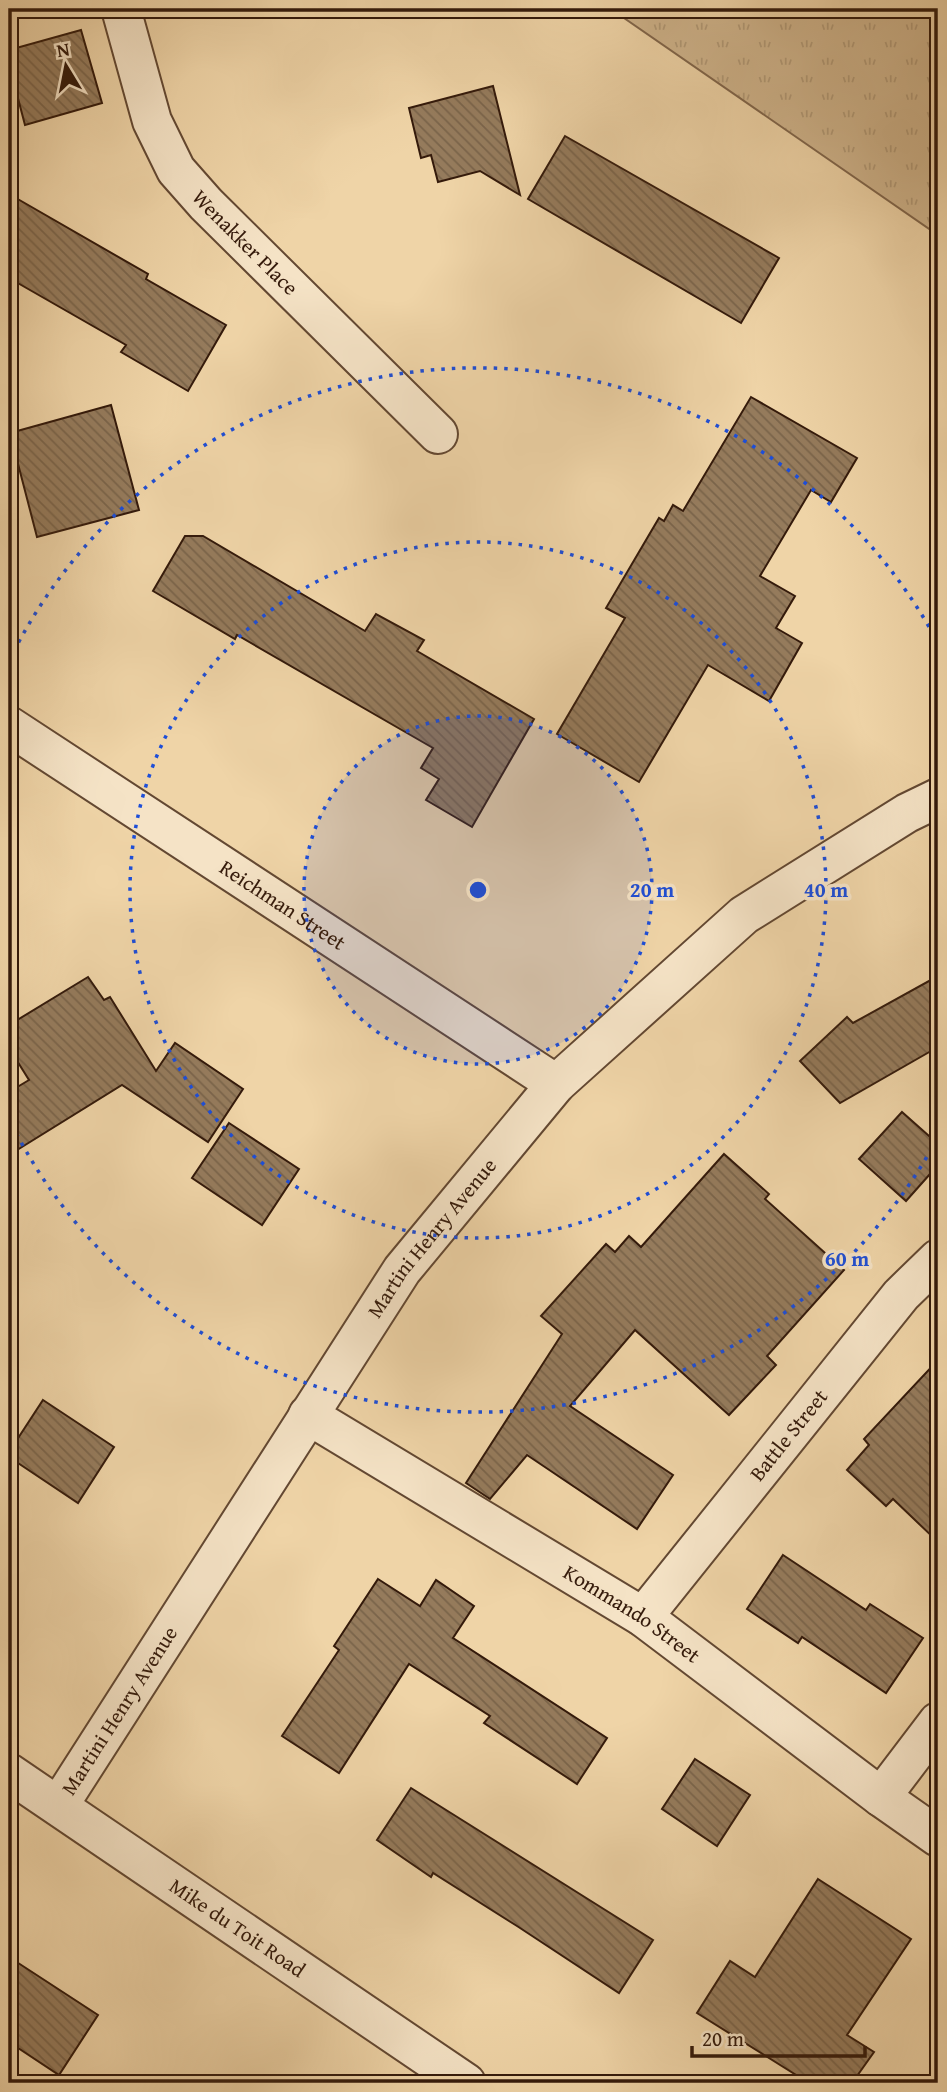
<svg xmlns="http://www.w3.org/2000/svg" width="947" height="2092" viewBox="0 0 947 2092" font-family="'Gentium Book Plus',serif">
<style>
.grass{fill:url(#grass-tufts);stroke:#82674c;stroke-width:2}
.building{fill:url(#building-back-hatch);stroke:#341a0b;stroke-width:2}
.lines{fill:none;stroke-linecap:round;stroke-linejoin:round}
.street-casing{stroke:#634832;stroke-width:42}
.street{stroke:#f5e3c6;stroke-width:38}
.ring{fill:none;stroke:#1d4ed8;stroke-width:3.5;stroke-dasharray:3.5 7}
.labels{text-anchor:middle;stroke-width:7;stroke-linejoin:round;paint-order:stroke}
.street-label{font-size:21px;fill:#341a0b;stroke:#f5e3c6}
.centre{fill:#1d4ed8;stroke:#f5e3c6;stroke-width:3.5}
.ring-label{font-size:21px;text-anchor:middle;font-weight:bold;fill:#1d4ed8;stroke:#f5e3c6;stroke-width:7;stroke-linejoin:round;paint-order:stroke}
</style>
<defs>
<pattern id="grass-tufts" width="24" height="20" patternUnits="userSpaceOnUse" patternTransform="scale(1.75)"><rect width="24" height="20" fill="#cfb48c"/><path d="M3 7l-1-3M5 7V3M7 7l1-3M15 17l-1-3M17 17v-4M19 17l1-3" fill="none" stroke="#b29a77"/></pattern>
<pattern id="building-back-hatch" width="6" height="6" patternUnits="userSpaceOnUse" patternTransform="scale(1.75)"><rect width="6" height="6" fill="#957b5c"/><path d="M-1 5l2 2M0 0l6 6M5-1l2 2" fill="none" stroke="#7a644a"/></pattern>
</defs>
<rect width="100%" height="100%" fill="#efd4a7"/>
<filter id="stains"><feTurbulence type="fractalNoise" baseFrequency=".00286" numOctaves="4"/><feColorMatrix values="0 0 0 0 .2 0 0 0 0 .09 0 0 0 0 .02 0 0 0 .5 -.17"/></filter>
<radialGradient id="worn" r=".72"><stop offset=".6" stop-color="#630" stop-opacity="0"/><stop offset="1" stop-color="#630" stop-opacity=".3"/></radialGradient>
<polygon class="grass" points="611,9 938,9 938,235"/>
<g class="building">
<polygon points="81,30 102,103 25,125 9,64 9,50"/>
<polygon points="493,86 520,195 480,171 438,182 431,155 421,158 409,108"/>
<polygon points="565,136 779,258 741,323 528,199"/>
<polygon points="9,194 148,274 146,279 226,325 188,391 121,352 126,345 9,278"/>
<polygon points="751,397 857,458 831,502 811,490 760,576 795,596 776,628 802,643 769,701 708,665 639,782 557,734 625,618 606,608 659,518 664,521 673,505 683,511"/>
<polygon points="111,405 139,510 37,537 10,433"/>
<polygon points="185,536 203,536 365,631 376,614 424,640 417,651 534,719 472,827 426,800 439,779 421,768 433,748 237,635 235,639 153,591"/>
<polygon points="938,976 938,1047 840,1103 800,1061 847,1017 853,1023"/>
<polygon points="88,977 104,1000 110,997 156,1071 175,1043 243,1089 208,1142 122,1085 9,1155 9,1092 29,1080 9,1048 9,1025"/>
<polygon points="902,1112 938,1144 938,1165 906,1201 859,1159"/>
<polygon points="229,1123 299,1169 262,1225 192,1178"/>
<polygon points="724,1154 769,1194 765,1199 844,1270 767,1356 776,1365 729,1415 635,1330 570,1406 673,1475 637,1529 527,1455 490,1499 466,1483 562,1334 541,1316 606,1244 615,1252 629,1236 641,1247"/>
<polygon points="938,1360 938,1542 893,1499 886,1506 847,1470 869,1445 864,1439"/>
<polygon points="43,1400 114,1447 78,1503 9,1457 9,1452"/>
<polygon points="783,1555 866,1610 870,1604 923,1638 886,1693 802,1637 798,1643 747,1609"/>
<polygon points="378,1579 420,1606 436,1580 474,1606 453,1638 607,1738 577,1784 484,1723 490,1716 409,1664 339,1773 282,1736 339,1650 334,1646"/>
<polygon points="695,1759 750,1795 717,1846 662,1809"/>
<polygon points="411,1788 653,1940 619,1993 517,1926 433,1873 431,1877 377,1840"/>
<polygon points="818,1879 911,1939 847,2035 874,2052 852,2083 809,2083 697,2013 730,1961 755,1977"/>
<polygon points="9,1957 98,2015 59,2075 9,2042"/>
</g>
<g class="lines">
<g class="street-casing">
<g id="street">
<path id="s1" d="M121 9 152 121 176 170 206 204 438 434"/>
<path id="s2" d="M9 726 556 1084"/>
<path id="s3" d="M308 1415 643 1617 881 1797 938 1837"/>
<path id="s4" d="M643 1617 901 1295 938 1259"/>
<path id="s5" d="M9 1773 466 2083"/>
<polyline points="881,1797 938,1722"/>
<path id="s6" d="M59 1805 402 1270 556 1084 744 915 907 813 938 798"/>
</g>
</g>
<use href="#street" class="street"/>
</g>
<circle cx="478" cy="890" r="174" fill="#1d4ed8" fill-opacity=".12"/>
<g class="ring">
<circle cx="478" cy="890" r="174"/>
<circle cx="478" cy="890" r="348"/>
<path d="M937 1139A522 522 0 0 1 9 1119M9 661A522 522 0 0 1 937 641"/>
</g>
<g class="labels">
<g class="street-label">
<text dy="7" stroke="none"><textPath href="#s1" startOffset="271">Wenakker Place</textPath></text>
<text dy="7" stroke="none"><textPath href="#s2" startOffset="327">Reichman Street</textPath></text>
<text dy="7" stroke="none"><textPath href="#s6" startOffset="679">Martini Henry Avenue</textPath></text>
<text dy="7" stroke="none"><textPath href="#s4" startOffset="233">Battle Street</textPath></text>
<text dy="7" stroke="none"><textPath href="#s3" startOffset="380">Kommando Street</textPath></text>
<text dy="7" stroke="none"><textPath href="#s6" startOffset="112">Martini Henry Avenue</textPath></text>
<text dy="7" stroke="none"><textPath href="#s5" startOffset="276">Mike du Toit Road</textPath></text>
</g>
</g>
<circle cx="478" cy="890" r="10" class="centre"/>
<g class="ring-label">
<text x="652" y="897">20 m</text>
<text x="826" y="897">40 m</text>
<text x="847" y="1266">60 m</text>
</g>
<rect width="947" height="2092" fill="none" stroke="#efd4a7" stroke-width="35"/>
<rect x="10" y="10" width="926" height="2071" fill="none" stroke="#341a0b" stroke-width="3.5"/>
<rect x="18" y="18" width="912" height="2057" fill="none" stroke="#341a0b" stroke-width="2"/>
<g transform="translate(66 66) rotate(350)" stroke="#f5e3c6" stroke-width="5" paint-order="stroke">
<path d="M0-5L12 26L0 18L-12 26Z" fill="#341a0b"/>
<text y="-10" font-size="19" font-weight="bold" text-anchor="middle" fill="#341a0b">N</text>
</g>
<path d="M692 2046v10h173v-10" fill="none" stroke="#341a0b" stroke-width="3.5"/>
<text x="702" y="2046" font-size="21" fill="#341a0b" stroke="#f5e3c6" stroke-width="5" paint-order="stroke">20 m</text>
<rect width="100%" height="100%" filter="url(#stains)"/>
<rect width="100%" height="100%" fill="url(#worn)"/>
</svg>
